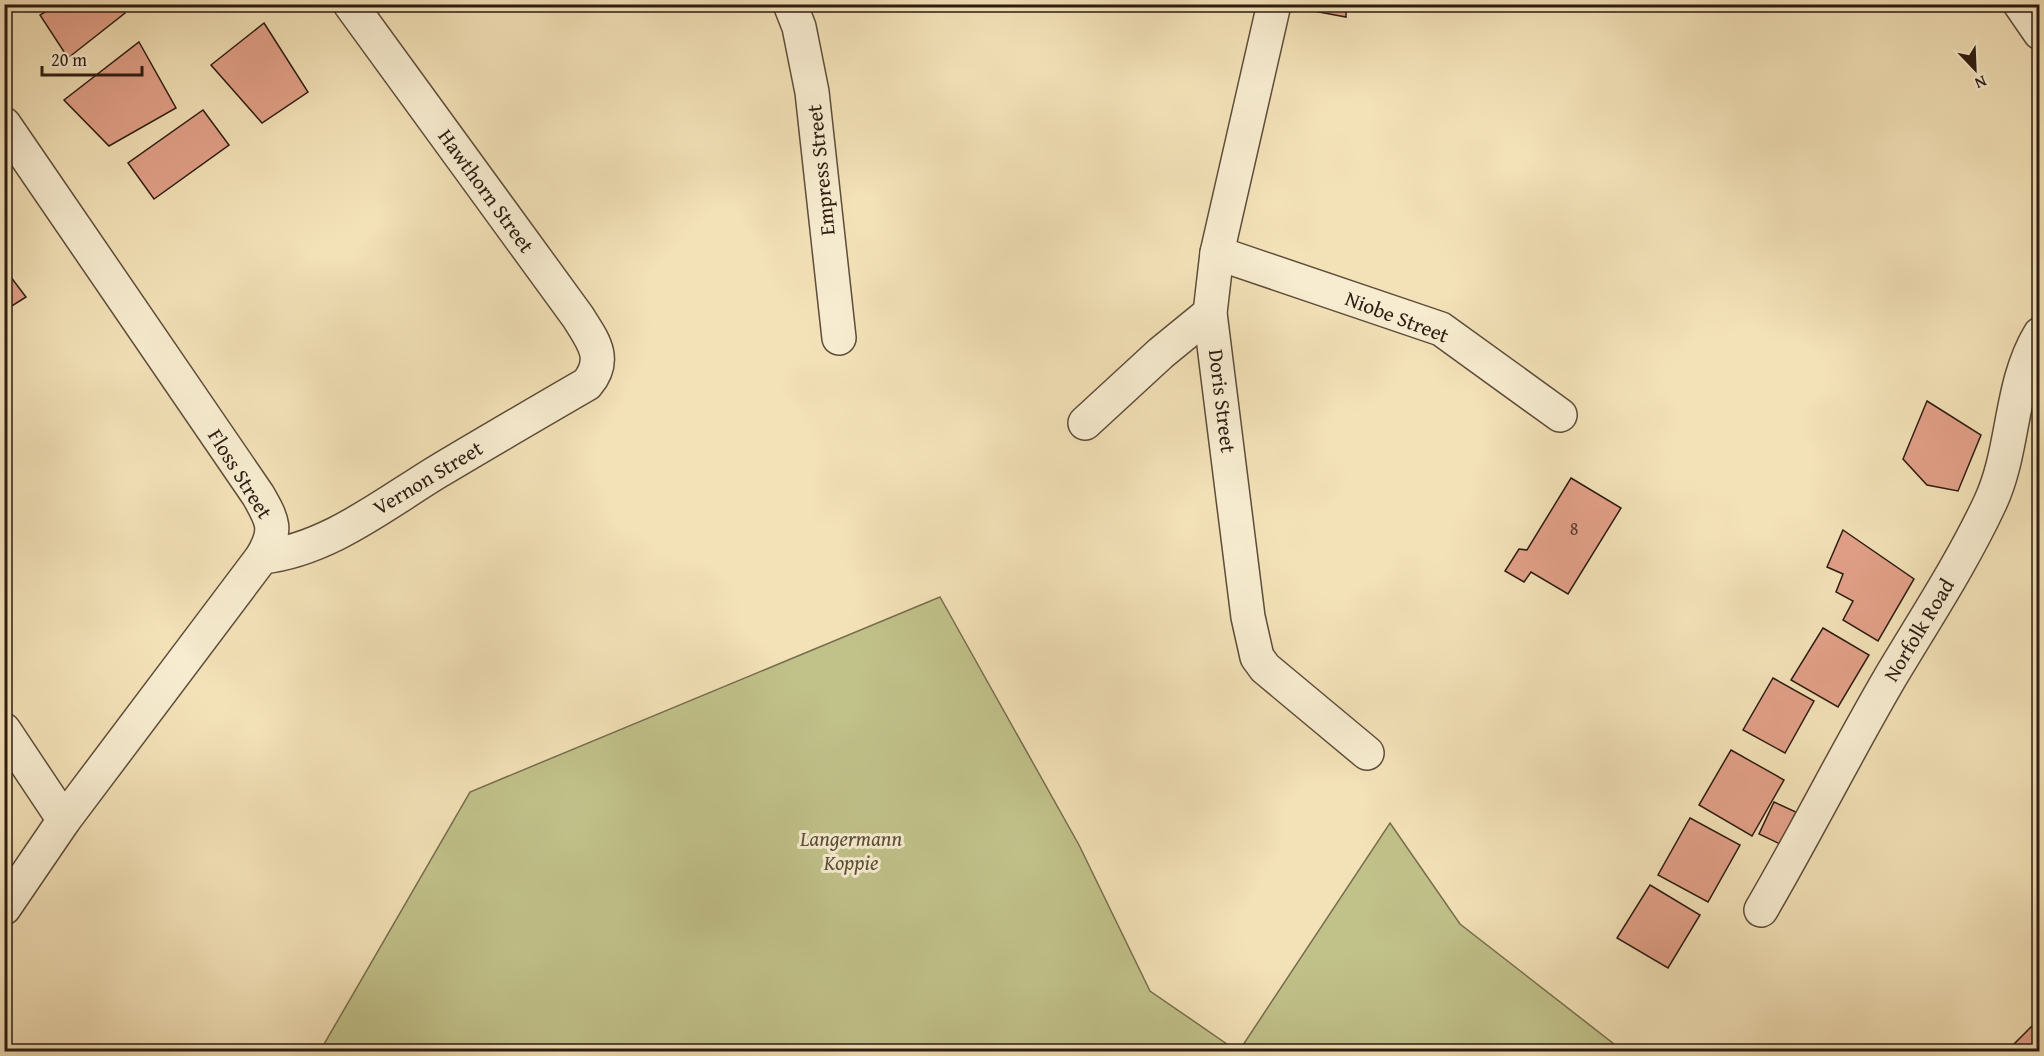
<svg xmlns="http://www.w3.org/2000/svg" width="2044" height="1056" viewBox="0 0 2044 1056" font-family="'Gentium Book Plus',serif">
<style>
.green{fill:#c1c18a;stroke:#766e4e;stroke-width:1.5}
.building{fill:#e2a088;stroke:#2c1c12;stroke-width:1.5}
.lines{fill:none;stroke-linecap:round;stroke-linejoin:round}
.street-casing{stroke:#5e4d3b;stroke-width:36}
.street{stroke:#f7ecd0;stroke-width:33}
.labels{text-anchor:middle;stroke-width:6;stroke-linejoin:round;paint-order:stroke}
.number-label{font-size:18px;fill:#5a3d30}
.street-label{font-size:21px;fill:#2c1c12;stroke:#f7ecd0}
.park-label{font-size:21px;font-style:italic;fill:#594e36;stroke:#f7ecd0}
</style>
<rect width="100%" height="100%" fill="#f3e1b7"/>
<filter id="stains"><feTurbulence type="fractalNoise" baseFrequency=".00333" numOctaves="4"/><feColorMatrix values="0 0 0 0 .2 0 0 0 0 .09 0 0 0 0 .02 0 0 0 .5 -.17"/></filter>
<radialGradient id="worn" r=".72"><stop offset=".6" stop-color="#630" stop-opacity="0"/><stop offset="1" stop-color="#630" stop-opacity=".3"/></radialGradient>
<g class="green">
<polygon points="940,597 1079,845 1150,991 1237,1051 313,1051 323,1046 470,792"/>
<polygon points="1390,823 1460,924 1623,1051 1239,1051"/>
</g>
<g class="building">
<polygon points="58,4 120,4 125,13 68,58 40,15"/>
<polygon points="1315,4 1346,4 1346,17 1313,11"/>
<polygon points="264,23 308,92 262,123 211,65"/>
<polygon points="139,42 176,108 109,146 64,100"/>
<polygon points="203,110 229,145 154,199 128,163"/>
<polygon points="4,268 26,297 4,311"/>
<polygon points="1927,401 1981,435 1958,491 1927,485 1903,459"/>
<polygon points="1571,478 1621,508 1568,594 1531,572 1524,582 1505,571 1519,549 1527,550"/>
<polygon points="1843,530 1914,579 1878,641 1843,620 1853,601 1836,592 1843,574 1827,567"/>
<polygon points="1823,628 1869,655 1838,707 1791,680"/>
<polygon points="1773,678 1814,701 1785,753 1743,730"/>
<polygon points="1731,750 1784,780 1752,836 1699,805"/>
<polygon points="1774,802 1796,812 1780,844 1759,834"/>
<polygon points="1690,818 1740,845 1708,902 1658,875"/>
<polygon points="1650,885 1700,915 1668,968 1617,938"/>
<polygon points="2040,1018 2040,1052 2006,1052"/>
</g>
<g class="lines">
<g class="street-casing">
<g id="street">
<polyline points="790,4 799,27 812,92 839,338"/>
<polyline points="1274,4 1217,253 1210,313 1248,617 1257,657 1265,668 1367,753"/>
<polyline points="2020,4 2040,33"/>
<path d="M4 124 258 495C273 521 278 530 262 557L64 820 4 908"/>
<polyline points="1217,253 1441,329 1560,415"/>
<polyline points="1085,423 1161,353 1210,313"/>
<path d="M262 557C327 550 383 505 437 472 487 442 537 413 587 384 608 359 593 341 578 317L350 4"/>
<polyline points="4,730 64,820"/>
<path d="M1761 910C1806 833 1846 753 1891 676 1925 619 1962 563 1990 503 2015 450 2009 385 2040 334"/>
</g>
</g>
<use href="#street" class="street"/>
</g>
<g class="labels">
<g class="number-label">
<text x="1574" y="535">8</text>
</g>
<g class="street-label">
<text transform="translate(821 170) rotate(-96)" y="7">Empress Street</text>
<text transform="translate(486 191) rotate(54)" y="7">Hawthorn Street</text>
<text transform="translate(1397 317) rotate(21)" y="7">Niobe Street</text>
<text transform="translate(1222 401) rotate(83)" y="7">Doris Street</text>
<text transform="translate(240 474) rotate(58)" y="7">Floss Street</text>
<text transform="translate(428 478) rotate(-31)" y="7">Vernon Street</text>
<text transform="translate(1919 630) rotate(-59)" y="7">Norfolk Road</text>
</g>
<g class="park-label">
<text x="851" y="846">Langermann<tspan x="851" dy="24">Koppie</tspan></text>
</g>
</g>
<rect width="2044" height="1056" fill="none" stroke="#f3e1b7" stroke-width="24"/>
<rect x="6" y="6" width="2032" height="1044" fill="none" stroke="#2c1c12" stroke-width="3"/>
<rect x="12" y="12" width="2020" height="1032" fill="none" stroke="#2c1c12" stroke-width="1.5"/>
<g transform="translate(1975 69) rotate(157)" stroke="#f7ecd0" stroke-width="4.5" paint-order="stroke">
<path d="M0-4.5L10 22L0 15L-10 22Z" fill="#2c1c12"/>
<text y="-9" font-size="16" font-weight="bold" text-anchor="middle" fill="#2c1c12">N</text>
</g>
<path d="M42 66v9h100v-9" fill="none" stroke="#2c1c12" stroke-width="3"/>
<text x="51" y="66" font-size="18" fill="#2c1c12" stroke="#f7ecd0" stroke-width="4.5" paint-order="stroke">20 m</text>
<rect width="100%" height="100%" filter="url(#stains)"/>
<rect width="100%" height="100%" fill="url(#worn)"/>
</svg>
